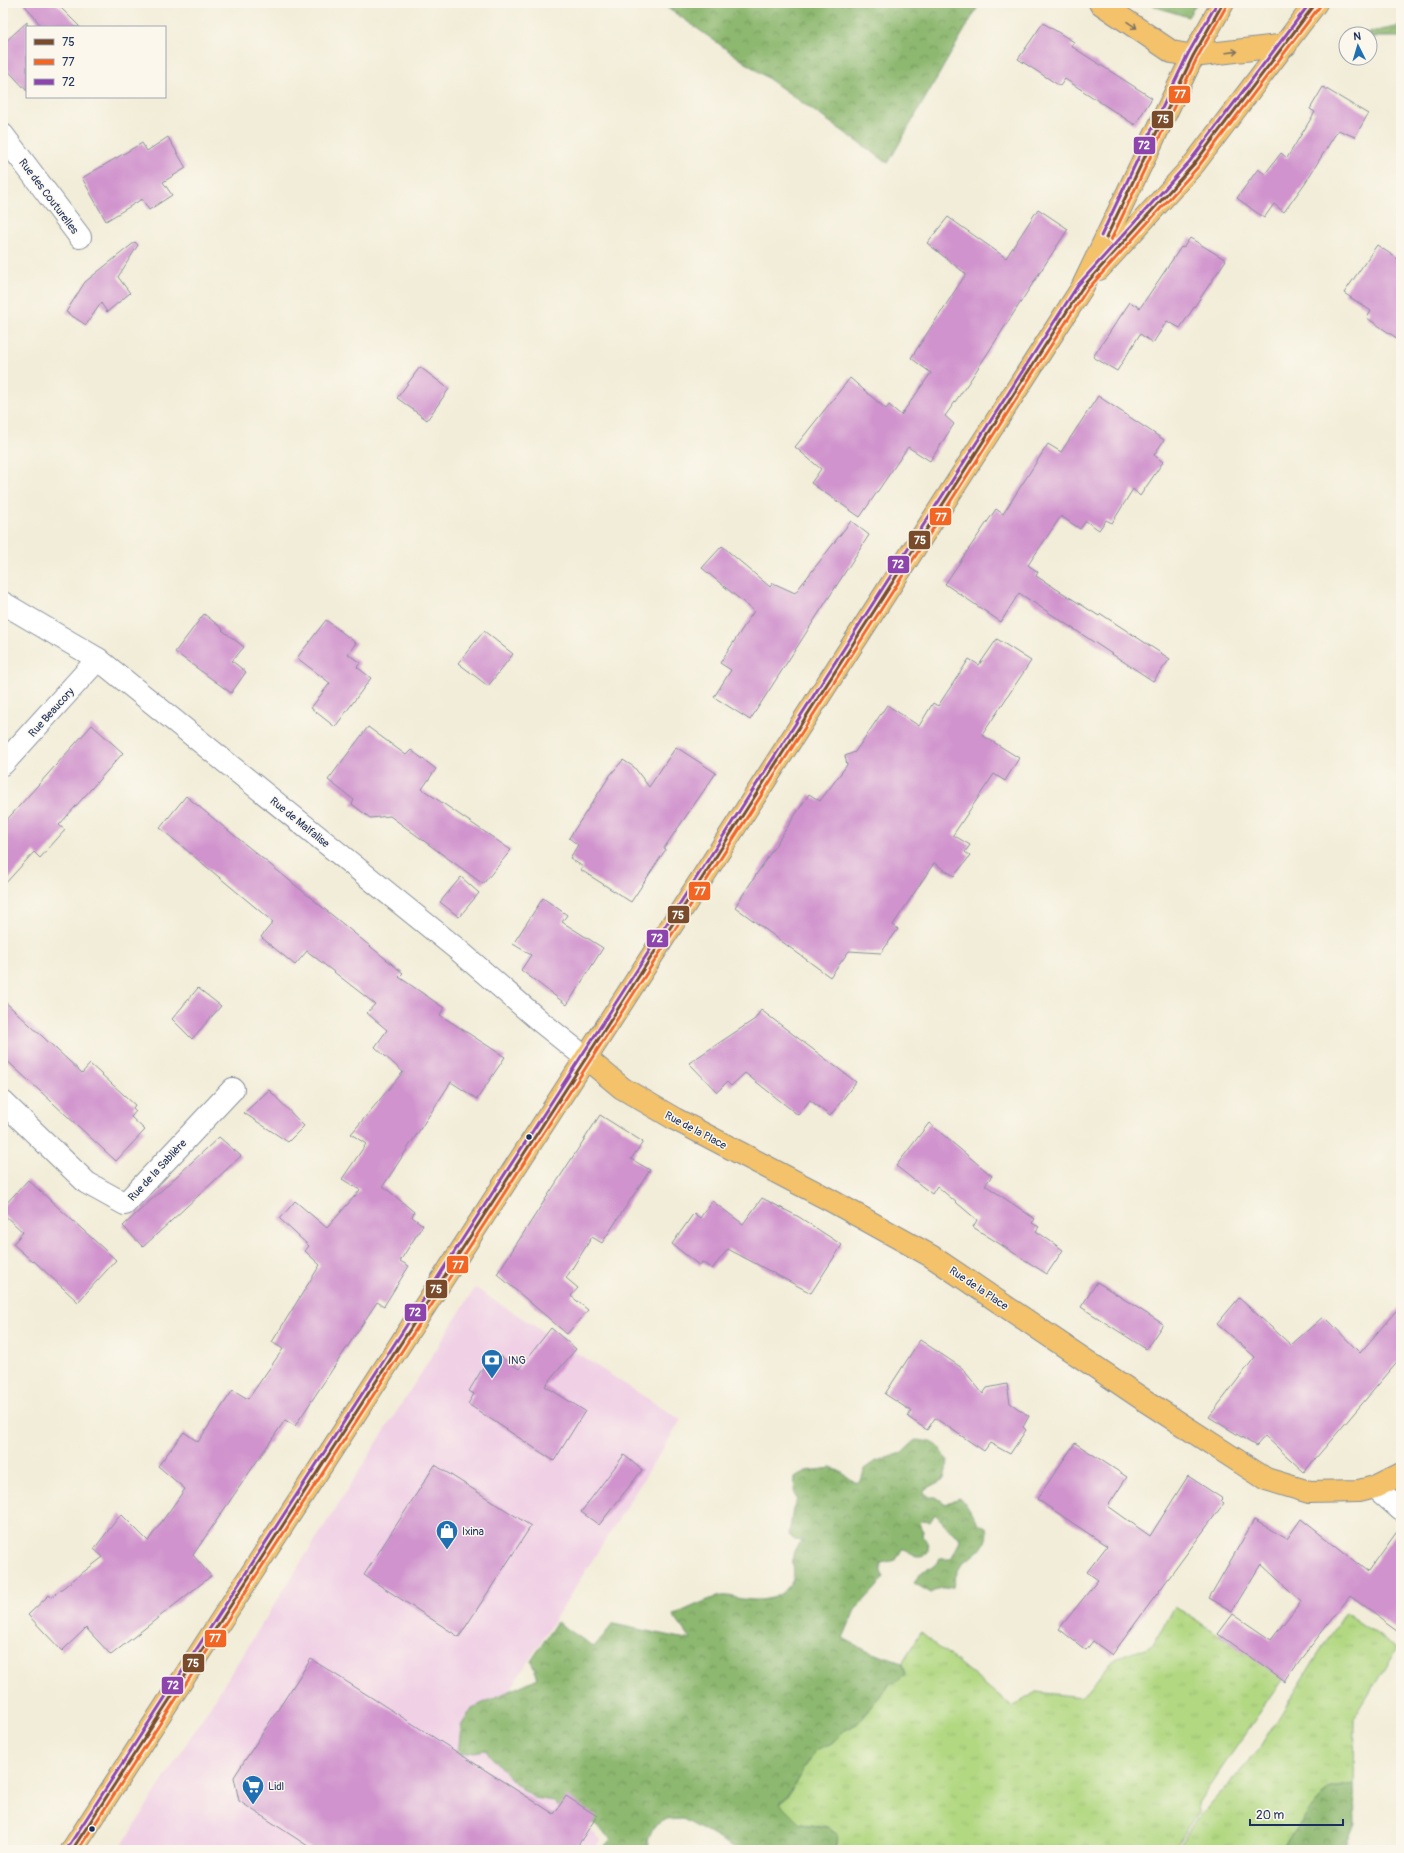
<svg xmlns="http://www.w3.org/2000/svg" width="1404" height="1853" viewBox="0 0 1404 1853" font-family="Pangolin,sans-serif">
<style>
.built{fill:#f0d0e5}
.grass{fill:url(#grass-tufts);stroke:#668470}
.forest{fill:url(#forest-crowns);stroke:#547467}
.building{fill:#d093cd}
.lines{fill:none;stroke-linecap:round;stroke-linejoin:round}
.minor-casing{stroke:#868e9b;stroke-width:24}
.major-casing{stroke:#868e9b;stroke-width:24}
.highway-casing{stroke:#868e9b;stroke-width:24}
.minor{stroke:#fff;stroke-width:22}
.major{stroke:#f3c26a;stroke-width:22}
.highway{stroke:#f3c26a;stroke-width:22}
.bus-1-casing{stroke:#fbf7ec;stroke-width:6}
.bus-2-casing{stroke:#fbf7ec;stroke-width:6}
.bus-3-casing{stroke:#fbf7ec;stroke-width:6}
.bus-1{stroke:#7a4b2a;stroke-width:3}
.bus-2{stroke:#f26522;stroke-width:3}
.bus-3{stroke:#8e44ad;stroke-width:3}
.oneway{stroke:#7c7163}
.bus-dot{fill:#1b2f5e;stroke:#fbf7ec;stroke-width:1.5}
.labels{text-anchor:middle;stroke-width:3;stroke-linejoin:round;paint-order:stroke}
.street-label{font-size:11px;fill:#1b2f5e;stroke:#fbf7ec}
.poi-label{font-size:11px;fill:#1b2f5e;stroke:#fbf7ec;text-anchor:start}
.line-badge{stroke:#fbf7ec;stroke-width:1.5}
.badge-label{font-size:11px;text-anchor:middle;font-weight:bold;fill:#fff}
</style>
<defs>
<pattern id="grass-tufts" width="24" height="20" patternUnits="userSpaceOnUse"><rect width="24" height="20" fill="#b2d882"/><path d="M3 7l-1-3M5 7V3M7 7l1-3M15 17l-1-3M17 17v-4M19 17l1-3" fill="none" stroke="#98ba73"/></pattern>
<pattern id="forest-crowns" width="20" height="18" patternUnits="userSpaceOnUse"><rect width="20" height="18" fill="#8db870"/><path d="M2 6a3 3 0 1 1 6 0M12 15a3 3 0 1 1 6 0" fill="none" stroke="#72965f"/></pattern>
</defs>
<rect width="100%" height="100%" fill="#fbf7ec"/>
<filter id="ink" filterUnits="userSpaceOnUse"><feTurbulence type="fractalNoise" baseFrequency=".025" numOctaves="2"/><feDisplacementMap in="SourceGraphic" scale="8" xChannelSelector="R" yChannelSelector="G"/><feConvolveMatrix kernelMatrix="1 2 1 2 8 2 1 2 1" color-interpolation-filters="sRGB"/></filter>
<filter id="wash" filterUnits="userSpaceOnUse"><feTurbulence type="fractalNoise" baseFrequency=".012" numOctaves="4" result="noise"/><feDisplacementMap in="SourceGraphic" scale="16" xChannelSelector="R" yChannelSelector="G"/><feGaussianBlur stdDeviation="0.9" result="paint"/><feColorMatrix in="noise" values="0 0 0 0 0 0 0 0 0 0 0 0 0 0 0 0 0 1.4 0 .05"/><feComposite in="paint" operator="in"/></filter>
<g filter="url(#wash)">
<rect width="100%" height="100%" fill="#f2edd8"/>
<polygon class="built" points="475,1288 681,1420 477,1742 601,1840 595,1850 119,1850"/>
<g class="grass">
<polygon points="1174,1606 1284,1677 1198,1803 1199,1813 1172,1850 836,1850 838,1835 827,1827 800,1824 780,1805 794,1787 816,1750 832,1743 845,1730 857,1724 890,1683 905,1674 902,1663 921,1632 1012,1707 1036,1692 1082,1697 1113,1660 1153,1645"/>
<polygon points="1345,1612 1397,1648 1355,1717 1354,1784 1328,1789 1308,1812 1282,1850 1175,1850 1200,1816 1259,1749"/>
</g>
<g class="forest">
<polygon points="661,3 980,3 888,163"/>
<polygon points="1150,3 1197,3 1188,17 1159,8"/>
<polygon points="1401,26 1401,37 1370,37 1370,34 1361,34"/>
<path d="M916 1440C937 1442 938 1443 948 1462L944 1479 925 1489 923 1494 929 1497H936L946 1504 959 1498C972 1504 971 1523 986 1527 989 1539 983 1549 973 1556 971 1558 967 1559 965 1561 958 1567 955 1578 953 1586L938 1589 931 1593 914 1583C916 1580 918 1575 922 1572 930 1566 933 1571 940 1559H950L952 1557 960 1541 959 1537 955 1535 935 1514 930 1522 922 1521 920 1523 923 1530 922 1535C927 1541 930 1546 927 1554 918 1558 911 1556 905 1549H902L896 1560 881 1563V1572L884 1577 876 1588 855 1610 843 1638 867 1651 902 1663 905 1674 894 1684 890 1683 857 1724 845 1730 832 1743 816 1750 794 1787 780 1804 800 1824 827 1827 838 1835 836 1850H739L683 1819 665 1820 654 1826 649 1837 647 1850H601L611 1839 574 1807 566 1814 554 1801 534 1798 514 1782 485 1750 458 1755 461 1726 472 1708 538 1678 531 1661 557 1622 594 1647 613 1624 691 1640 673 1615C684 1611 713 1596 722 1596 727 1595 733 1597 737 1598 752 1601 772 1602 784 1591 806 1574 780 1557 803 1541L795 1540 789 1535 793 1509 797 1500 794 1490 795 1478 806 1471 832 1468 841 1472 856 1483C862 1480 863 1476 864 1469L874 1462 902 1453Z"/>
<polygon points="1354,1784 1355,1823 1344,1850 1282,1850 1308,1812 1328,1789"/>
</g>
<g id="blocks">
<g class="building">
<polygon points="23,3 56,3 80,27 42,27"/>
<polygon points="27,22 27,91 3,65 3,44"/>
<polygon points="1043,23 1074,42 1071,46 1152,98 1135,125 1065,79 1060,86 1018,59"/>
<polygon points="1323,87 1368,114 1355,137 1338,130 1305,183 1284,212 1274,204 1264,218 1237,198 1258,169 1265,174 1281,153 1287,158 1315,112 1310,109"/>
<polygon points="168,137 186,168 163,182 172,195 149,210 142,199 106,221 82,178 142,143 147,151"/>
<polygon points="1038,209 1068,229 969,382 945,416 954,424 930,461 908,447 860,517 811,483 821,469 795,447 850,378 886,409 889,405 901,415 931,373 911,358 966,274 927,243 948,217 1006,258"/>
<polygon points="1190,238 1226,260 1180,328 1167,321 1153,343 1140,334 1117,371 1093,357 1130,302 1140,308 1181,247 1183,248"/>
<polygon points="135,242 138,245 118,277 130,293 107,312 101,303 86,325 66,312 85,282"/>
<polygon points="1377,245 1401,261 1401,341 1367,318 1371,311 1344,293"/>
<polygon points="420,367 449,389 427,420 397,398"/>
<polygon points="1098,396 1164,440 1154,455 1163,462 1140,496 1133,489 1112,523 1106,520 1099,530 1086,521 1080,529 1061,516 1028,565 1038,572 1036,576 1099,616 1101,614 1170,659 1153,681 1019,593 1001,622 945,584 996,509 1003,514 1048,444 1061,452"/>
<polygon points="851,521 869,535 750,720 714,697 731,670 720,663 754,611 702,568 722,546 770,587 773,583 795,593"/>
<polygon points="204,614 223,629 222,630 244,647 232,661 246,672 231,693 175,652"/>
<polygon points="326,620 356,643 348,654 360,663 357,667 371,678 335,727 311,708 330,683 297,658"/>
<polygon points="484,631 513,654 488,686 458,663"/>
<polygon points="997,639 1031,661 982,735 1019,758 1005,781 994,774 953,835 970,845 965,852 970,856 954,876 934,863 893,925 898,929 881,953 849,951 830,977 735,907 809,794 820,801 847,765 845,756 855,752 887,705 919,726 933,703 938,706 969,659 979,665"/>
<polygon points="92,725 123,753 59,825 65,830 40,858 34,852 3,886 3,824"/>
<polygon points="368,727 406,755 411,750 436,769 422,789 511,850 483,884 390,816 370,818 352,804 354,800 328,780"/>
<polygon points="676,747 716,773 664,848 666,849 631,902 581,870 583,867 570,858 578,845 569,838 611,774 623,760 634,767 649,787"/>
<polygon points="186,796 403,973 399,977 444,1008 440,1015 505,1057 477,1099 451,1082 383,1186 414,1212 412,1217 423,1225 400,1261 409,1266 384,1306 377,1302 295,1426 285,1420 193,1555 211,1576 111,1655 86,1628 62,1651 28,1615 49,1595 51,1597 103,1557 94,1549 121,1514 148,1541 185,1489 158,1466 184,1432 198,1442 233,1390 248,1399 283,1349 272,1342 320,1265 305,1251 309,1246 280,1219 295,1201 327,1228 360,1190 342,1179 366,1144 351,1134 403,1072 375,1047 387,1030 367,1013 375,1004 307,951 295,965 262,938 261,937 273,922 160,828"/>
<polygon points="461,877 479,893 459,917 440,902"/>
<polygon points="543,898 567,915 562,922 603,948 567,1005 521,970 531,955 513,944"/>
<polygon points="198,988 221,1006 192,1039 172,1019"/>
<polygon points="3,1000 82,1073 90,1064 135,1105 133,1108 136,1111 131,1117 145,1130 116,1161 3,1057"/>
<polygon points="761,1010 856,1082 830,1116 810,1100 798,1115 745,1073 731,1086 727,1082 717,1092 689,1063 755,1019"/>
<polygon points="269,1090 304,1126 288,1142 244,1113"/>
<polygon points="600,1115 643,1142 631,1159 650,1170 602,1243 592,1237 566,1278 578,1288 571,1296 588,1310 567,1334 497,1274"/>
<polygon points="929,1123 992,1176 985,1185 1035,1219 1032,1223 1039,1227 1036,1231 1063,1250 1047,1274 973,1227 977,1220 937,1186 932,1194 896,1166"/>
<polygon points="219,1137 241,1156 143,1247 123,1226"/>
<polygon points="28,1180 116,1260 78,1302 34,1261 33,1262 13,1244 23,1232 3,1214 3,1207"/>
<polygon points="762,1198 799,1217 842,1245 811,1293 728,1249 712,1269 702,1262 700,1266 672,1244 694,1213 700,1218 712,1201 743,1224"/>
<polygon points="1097,1282 1163,1324 1146,1349 1081,1307"/>
<polygon points="1239,1298 1291,1345 1324,1316 1360,1353 1401,1305 1401,1358 1304,1472 1265,1436 1256,1446 1209,1417 1255,1357 1217,1324"/>
<polygon points="551,1328 576,1349 545,1386 585,1411 554,1461 468,1404 474,1394 469,1391 487,1361 493,1365 500,1356 519,1369"/>
<polygon points="920,1340 962,1368 983,1394 987,1388 1007,1384 1010,1403 1029,1416 1023,1427 1026,1430 1010,1454 990,1443 984,1451 935,1418 927,1430 908,1417 911,1411 885,1394"/>
<polygon points="1075,1443 1127,1477 1108,1506 1150,1536 1188,1476 1223,1499 1221,1501 1224,1503 1112,1655 1093,1641 1086,1650 1059,1629 1098,1580 1087,1572 1107,1546 1037,1499"/>
<polygon points="624,1455 642,1470 599,1525 581,1512"/>
<polygon points="435,1465 531,1526 459,1637 364,1575"/>
<polygon points="1301,1519 1368,1572 1401,1526 1401,1633 1350,1596 1300,1660 1285,1682 1218,1634 1233,1614 1271,1640 1301,1601 1261,1564 1232,1611 1209,1598 1254,1520 1287,1539"/>
<polygon points="311,1659 554,1814 566,1796 597,1816 575,1850 314,1850 239,1801 234,1777"/>
</g>
</g>
</g>
<g filter="url(#ink)">
<use href="#blocks" fill-opacity="0" stroke="#868e9b" stroke-width="1"/>
<g class="lines">
<g class="minor-casing">
<g id="minor">
<polyline points="3,135 80,237"/>
<polyline points="3,603 98,659 457,949 541,1022 586,1058"/>
<polyline points="3,764 98,659"/>
<polyline points="3,1102 87,1183 125,1204 233,1089"/>
<polyline points="1375,1487 1401,1510"/>
</g>
</g>
<g class="major-casing">
<g id="major">
<polyline points="1099,269 1194,164 1316,3"/>
<polyline points="586,1058 622,1088 675,1119 830,1200 931,1256 1147,1402 1266,1479 1309,1492 1359,1491 1375,1487 1401,1474"/>
<polyline points="72,1850 612,1018 1082,288 1193,56 1223,3"/>
</g>
</g>
<g class="highway-casing">
<polyline id="highway" points="1100,3 1172,52 1193,56 1286,45"/>
</g>
<use href="#minor" class="minor"/>
<use href="#major" class="major"/>
<use href="#highway" class="highway"/>
<g class="bus-1-casing">
<g id="bus-1">
<polyline points="1106,238 1193,56 1223,3"/>
<polyline points="72,1850 612,1018 1082,288 1194,164 1316,3"/>
</g>
</g>
<g class="bus-2-casing">
<g id="bus-2">
<polyline points="1111,240 1197,58 1227,5"/>
<polyline points="78,1850 616,1021 1086,291 1198,167 1320,6"/>
</g>
</g>
<g class="bus-3-casing">
<g id="bus-3">
<polyline points="1101,236 1188,54 1217,3"/>
<polyline points="68,1847 608,1015 1078,285 1190,161 1310,3"/>
</g>
</g>
<use href="#bus-1" class="bus-1"/>
<use href="#bus-2" class="bus-2"/>
<use href="#bus-3" class="bus-3"/>
</g>
<defs><path id="oneway-shaft" d="M-6 0H5M1.5-3L5.5 0L1.5 3" fill="none" stroke-width="1.6" stroke-linecap="round" stroke-linejoin="round"/></defs>
<g class="oneway">
<use href="#oneway-shaft" transform="translate(1132 25) rotate(34)"/>
<use href="#oneway-shaft" transform="translate(1232 52) rotate(-7)"/>
</g>
</g>
<defs>
<g id="bank-pin" transform="scale(1.15)"><path d="M0 17L-7.5 6A9.5 9.5 0 1 1 7.5 6Z" fill="#1f6fb2" stroke="#fbf7ec"/><path d="M-6-4H6V4H-6ZM0-2.3a2.3 2.3 0 1 0 0 4.6a2.3 2.3 0 1 0 0-4.6Z" fill="#fff"/></g>
<g id="shop-pin" transform="scale(1.15)"><path d="M0 17L-7.5 6A9.5 9.5 0 1 1 7.5 6Z" fill="#1f6fb2" stroke="#fbf7ec"/><path d="M-5-2.5h2.3a2.7 3.5 0 0 1 5.4 0H5L5.5 6h-11ZM-1.5-2.5h3a1.5 2.3 0 0 0-3 0Z" fill="#fff"/></g>
<g id="supermarket-pin" transform="scale(1.15)"><path d="M0 17L-7.5 6A9.5 9.5 0 1 1 7.5 6Z" fill="#1f6fb2" stroke="#fbf7ec"/><path d="M-6-5.5h2.5l.6 2H6L4.5 2H-2.5L-4.4-4H-6ZM-1.5 3.2a1.3 1.3 0 1 0 .1 0ZM3 3.2a1.3 1.3 0 1 0 .1 0Z" fill="#fff"/></g>
</defs>
<g fill-rule="evenodd">
<use href="#bank-pin" x="492" y="1360"/>
<use href="#shop-pin" x="447" y="1531"/>
<use href="#supermarket-pin" x="253" y="1786"/>
</g>
<g class="bus-dot">
<circle cx="529" cy="1137" r="3.5"/>
<circle cx="92" cy="1829" r="3.5"/>
</g>
<g class="labels">
<g class="street-label">
<text transform="translate(49 196) rotate(53)" y="4">Rue des Couturelles</text>
<text transform="translate(51 712) rotate(-48)" y="4">Rue Beaucory</text>
<text transform="translate(300 822) rotate(39)" y="4">Rue de Malfalise</text>
<text transform="translate(696 1130) rotate(28)" y="4">Rue de la Place</text>
<text transform="translate(157 1170) rotate(-47)" y="4">Rue de la Sablière</text>
<text transform="translate(979 1288) rotate(34)" y="4">Rue de la Place</text>
</g>
<g class="poi-label">
<text x="508" y="1364">ING</text>
<text x="462" y="1535">Ixina</text>
<text x="268" y="1790">Lidl</text>
</g>
</g>
<g class="line-badge">
<rect x="1168" y="85" width="23" height="19" rx="4" fill="#f26522"/>
<rect x="1151" y="110" width="23" height="19" rx="4" fill="#7a4b2a"/>
<rect x="1133" y="136" width="23" height="19" rx="4" fill="#8e44ad"/>
<rect x="929" y="507" width="23" height="19" rx="4" fill="#f26522"/>
<rect x="908" y="530" width="23" height="20" rx="4" fill="#7a4b2a"/>
<rect x="887" y="555" width="23" height="19" rx="4" fill="#8e44ad"/>
<rect x="688" y="881" width="23" height="20" rx="4" fill="#f26522"/>
<rect x="667" y="905" width="23" height="19" rx="4" fill="#7a4b2a"/>
<rect x="646" y="929" width="23" height="19" rx="4" fill="#8e44ad"/>
<rect x="446" y="1255" width="23" height="19" rx="4" fill="#f26522"/>
<rect x="425" y="1279" width="23" height="20" rx="4" fill="#7a4b2a"/>
<rect x="404" y="1303" width="23" height="19" rx="4" fill="#8e44ad"/>
<rect x="204" y="1629" width="23" height="19" rx="4" fill="#f26522"/>
<rect x="182" y="1653" width="23" height="20" rx="4" fill="#7a4b2a"/>
<rect x="161" y="1676" width="23" height="19" rx="4" fill="#8e44ad"/>
</g>
<g class="badge-label">
<text x="1180" y="98">77</text>
<text x="1163" y="123">75</text>
<text x="1144" y="149">72</text>
<text x="941" y="521">77</text>
<text x="920" y="544">75</text>
<text x="898" y="568">72</text>
<text x="700" y="895">77</text>
<text x="678" y="919">75</text>
<text x="657" y="942">72</text>
<text x="458" y="1269">77</text>
<text x="436" y="1293">75</text>
<text x="415" y="1316">72</text>
<text x="215" y="1642">77</text>
<text x="193" y="1667">75</text>
<text x="173" y="1689">72</text>
</g>
<rect width="1404" height="1853" fill="none" stroke="#fbf7ec" stroke-width="16"/>
<rect x="26" y="26" width="140" height="72" fill="#fbf7ec" stroke="#a1a7b3"/>
<rect x="34" y="39" width="20" height="6" fill="#7a4b2a" stroke="#a1a7b3"/>
<text x="62" y="46" font-size="12" fill="#1b2f5e">75</text>
<rect x="34" y="59" width="20" height="6" fill="#f26522" stroke="#a1a7b3"/>
<text x="62" y="66" font-size="12" fill="#1b2f5e">77</text>
<rect x="34" y="79" width="20" height="6" fill="#8e44ad" stroke="#a1a7b3"/>
<text x="62" y="86" font-size="12" fill="#1b2f5e">72</text>
<g transform="translate(1358 46) rotate(355)"><circle r="19" fill="#fbf7ec" stroke="#a1a7b3"/>
<path d="M0-3L7 15L0 10L-7 15Z" fill="#1f6fb2"/>
<text y="-6" font-size="11" font-weight="bold" text-anchor="middle" fill="#1b2f5e">N</text>
</g>
<path d="M1250 1819v6h93v-6" fill="none" stroke="#1b2f5e" stroke-width="2"/>
<text x="1256" y="1819" font-size="12" fill="#1b2f5e" stroke="#fbf7ec" stroke-width="3" paint-order="stroke">20 m</text>
</svg>
